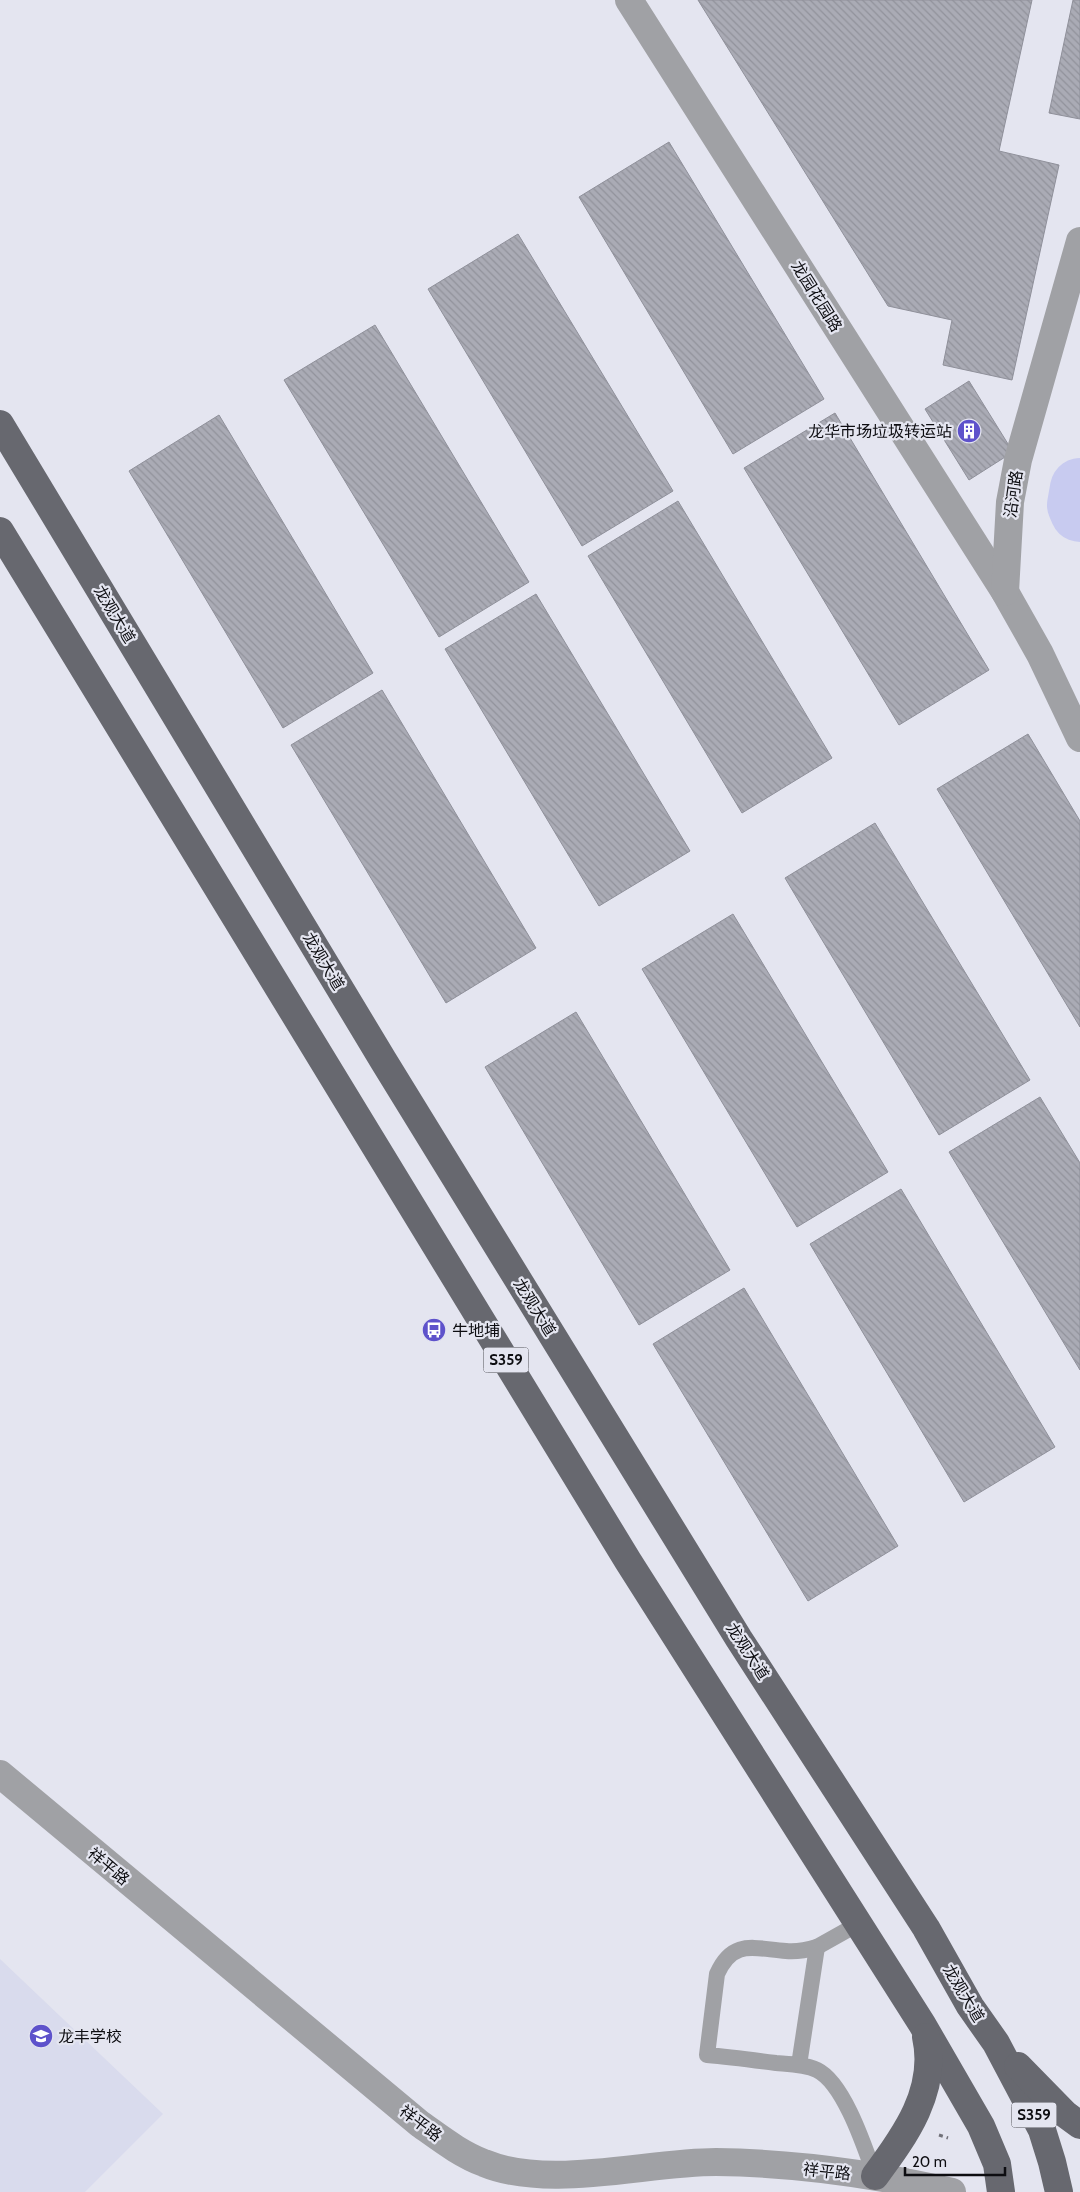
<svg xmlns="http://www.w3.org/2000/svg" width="1080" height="2192" viewBox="0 0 1080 2192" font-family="Cabin,'Noto Sans SC',sans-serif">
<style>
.built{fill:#d9dbed}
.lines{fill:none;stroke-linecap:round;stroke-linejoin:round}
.river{stroke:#c8cbf0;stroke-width:60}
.building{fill:url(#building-back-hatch);stroke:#8f909a}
.path{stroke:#717179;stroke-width:3;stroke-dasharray:4 4;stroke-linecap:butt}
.service{stroke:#a0a1a5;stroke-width:16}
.tertiary{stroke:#a0a1a5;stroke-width:28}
.primary{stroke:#67686f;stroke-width:28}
.labels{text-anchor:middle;stroke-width:4.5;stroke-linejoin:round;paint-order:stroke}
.shield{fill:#e4e5f0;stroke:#4e4e54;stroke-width:1}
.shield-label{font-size:15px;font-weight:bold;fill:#0d0d11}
.street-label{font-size:16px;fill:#0d0d11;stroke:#e4e5f0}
.poi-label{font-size:16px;fill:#0d0d11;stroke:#e4e5f0;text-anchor:start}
</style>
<defs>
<pattern id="building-back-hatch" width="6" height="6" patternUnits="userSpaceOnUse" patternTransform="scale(1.25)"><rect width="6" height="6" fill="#aaabb5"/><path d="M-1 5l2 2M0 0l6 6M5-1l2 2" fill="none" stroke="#91929b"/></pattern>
</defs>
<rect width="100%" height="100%" fill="#e4e5f0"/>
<polygon class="built" points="0,1959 163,2114 85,2192 0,2192"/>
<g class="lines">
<polyline class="river" points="1080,488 1077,505 1080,512"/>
</g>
<g class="building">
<polygon points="698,0 1032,0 999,151 1059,165 1012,380 943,365 952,320 888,306"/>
<polygon points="1073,0 1080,0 1080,119 1049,113"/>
<polygon points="669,142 824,399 733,454 579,197"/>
<polygon points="518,234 673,491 582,546 428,289"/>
<polygon points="375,325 529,582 439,637 284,380"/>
<polygon points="969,381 1013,452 969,480 925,409"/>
<polygon points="835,413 989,670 899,725 744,468"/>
<polygon points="219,415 373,673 283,728 129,471"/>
<polygon points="678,501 832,758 742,813 588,556"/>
<polygon points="536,594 690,851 599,906 445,649"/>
<polygon points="382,690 536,948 446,1003 291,745"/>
<polygon points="1028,734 1080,821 1080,1027 937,789"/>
<polygon points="875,823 1030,1080 939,1135 785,878"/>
<polygon points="733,914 888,1172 797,1227 642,969"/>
<polygon points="576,1012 730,1270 639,1325 485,1067"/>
<polygon points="1040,1097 1080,1163 1080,1370 949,1152"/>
<polygon points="901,1189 1055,1447 964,1502 810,1244"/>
<polygon points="744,1288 898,1546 808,1601 653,1344"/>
</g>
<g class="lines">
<polyline class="path" points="939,2135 948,2138"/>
<g class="service">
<polyline points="817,1947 858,1924"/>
<path d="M799 2065 817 1947C807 1950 797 1952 786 1951 755 1949 733 1938 717 1974L707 2055C730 2057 753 2060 776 2063 789 2064 805 2064 817 2070 844 2083 865 2148 875 2176"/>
</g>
<g class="tertiary">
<polyline points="629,0 1005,592 1040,654 1080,738"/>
<polyline points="1005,592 1010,502 1018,460 1080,241"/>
<path d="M0 1774 420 2124C440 2138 460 2154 484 2163 549 2190 646 2162 716 2162 795 2163 875 2174 952 2192"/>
</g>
<g class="primary">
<polyline points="0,424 383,1060 739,1639 926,1928 970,2006 996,2043 1042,2130 1052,2162 1059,2192"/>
<polyline points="0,531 628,1561 922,2024 981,2126 997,2164 1001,2192"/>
<polyline points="1018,2066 1065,2114 1080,2125"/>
<path d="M875 2176C905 2136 938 2090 926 2037"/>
</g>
</g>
<defs>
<g id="building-disc" transform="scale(1.25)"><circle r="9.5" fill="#5e52cb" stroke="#e4e5f0"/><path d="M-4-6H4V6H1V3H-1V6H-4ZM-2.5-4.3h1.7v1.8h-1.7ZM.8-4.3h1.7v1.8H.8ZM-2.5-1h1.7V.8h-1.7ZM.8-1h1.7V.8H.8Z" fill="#fff"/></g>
<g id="bus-disc" transform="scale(1.25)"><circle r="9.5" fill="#5e52cb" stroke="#e4e5f0"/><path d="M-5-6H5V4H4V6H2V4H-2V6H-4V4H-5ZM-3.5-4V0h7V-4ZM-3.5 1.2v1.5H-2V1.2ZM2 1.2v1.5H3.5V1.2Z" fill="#fff"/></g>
<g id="school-disc" transform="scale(1.25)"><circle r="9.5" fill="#5e52cb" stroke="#e4e5f0"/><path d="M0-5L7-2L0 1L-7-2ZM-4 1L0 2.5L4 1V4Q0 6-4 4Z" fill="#fff"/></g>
</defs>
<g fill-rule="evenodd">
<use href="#building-disc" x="969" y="431"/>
<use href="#bus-disc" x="434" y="1330"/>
<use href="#school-disc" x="41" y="2036"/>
</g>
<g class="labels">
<g class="shield">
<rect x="483.5" y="1347.5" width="45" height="25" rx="4"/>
<rect x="1011.5" y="2102.5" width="45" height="25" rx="4"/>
</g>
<g class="shield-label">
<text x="506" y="1365">S359</text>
<text x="1034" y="2120">S359</text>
</g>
<g class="street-label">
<text transform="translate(817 296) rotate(58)" y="6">龙园花园路</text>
<text transform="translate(1013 494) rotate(-82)" y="6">沿河路</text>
<text transform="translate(115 614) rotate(59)" y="6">龙观大道</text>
<text transform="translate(324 961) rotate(59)" y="6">龙观大道</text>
<text transform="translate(535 1307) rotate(58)" y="6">龙观大道</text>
<text transform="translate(748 1651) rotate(57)" y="6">龙观大道</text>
<text transform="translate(109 1866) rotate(40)" y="6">祥平路</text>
<text transform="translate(964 1993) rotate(59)" y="6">龙观大道</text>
<text transform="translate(421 2123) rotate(37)" y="6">祥平路</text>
<text transform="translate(827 2171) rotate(6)" y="6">祥平路</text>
</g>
<g class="poi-label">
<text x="952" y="437" text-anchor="end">龙华市场垃圾转运站</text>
<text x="452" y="1336">牛地埔</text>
<text x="58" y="2042">龙丰学校</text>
</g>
</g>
<path d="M905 2167v8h100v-8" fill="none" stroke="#0d0d11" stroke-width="2.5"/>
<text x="912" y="2167" font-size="15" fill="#0d0d11" stroke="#e4e5f0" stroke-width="4" paint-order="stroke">20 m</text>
</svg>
